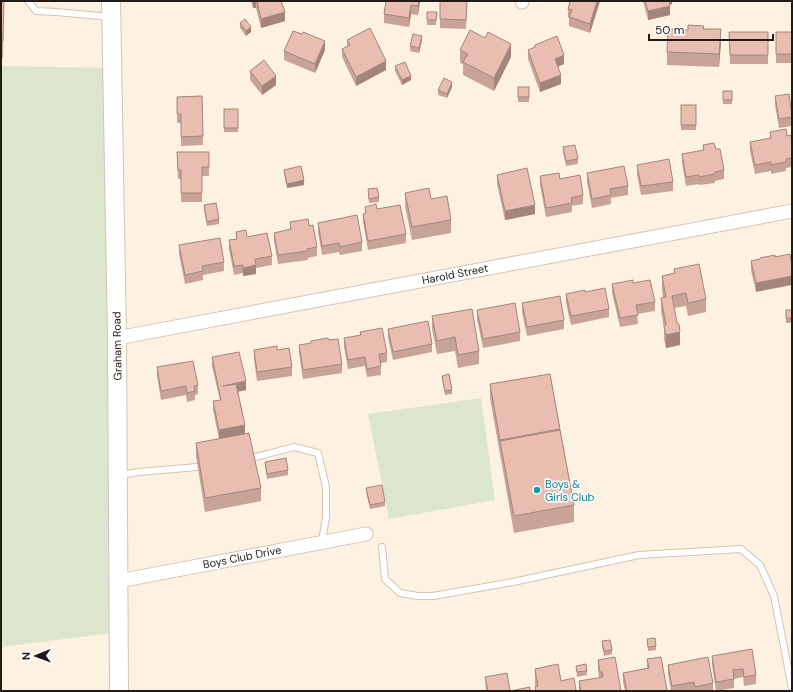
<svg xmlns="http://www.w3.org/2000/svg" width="793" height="692" viewBox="0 0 793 692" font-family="'DM Sans',sans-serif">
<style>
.green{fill:#dce5cd}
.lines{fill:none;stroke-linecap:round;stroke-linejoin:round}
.lane-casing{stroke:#d1c5b6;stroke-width:8}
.street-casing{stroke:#d1c5b6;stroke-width:15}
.secondary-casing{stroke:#d1c5b6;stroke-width:20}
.lane{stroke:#fff;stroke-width:6}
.street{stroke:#fff;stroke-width:13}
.secondary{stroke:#fff;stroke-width:18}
.wall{fill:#c8a397}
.shaded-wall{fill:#a3857b}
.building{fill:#e9beb0;stroke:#a3857b}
.culture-dot{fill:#0f9aa8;stroke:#fff;stroke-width:1.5}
.labels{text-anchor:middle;stroke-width:3;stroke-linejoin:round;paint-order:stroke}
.street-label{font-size:11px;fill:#201b16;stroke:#fff}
.culture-label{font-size:11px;fill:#0d838f;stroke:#fff;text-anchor:start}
</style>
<rect width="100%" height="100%" fill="#fdf1e1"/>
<g class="green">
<polygon points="1,66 113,68 120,632 1,647"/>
<polygon points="481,398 495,500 389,519 368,414"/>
</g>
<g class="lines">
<g class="lane-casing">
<g id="lane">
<polyline points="28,1 36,11 56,12 110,17"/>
<polyline points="252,458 294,447 318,453 326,487 326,517 322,541"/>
<polyline points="119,475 139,472 197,467"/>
<polyline points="382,547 385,579 400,593 418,596 433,596 513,582 639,555 741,549 760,565 774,596 792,688"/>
</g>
</g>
<g class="street-casing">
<g id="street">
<polyline points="522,2 522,1"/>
<polyline points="117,338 792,211"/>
<polyline points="119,581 366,534"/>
</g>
</g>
<g class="secondary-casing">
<polyline id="secondary" points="111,1 117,338 119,691"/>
</g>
<use href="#lane" class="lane"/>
<use href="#street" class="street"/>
<use href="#secondary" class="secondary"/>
</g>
<g class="wall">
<polygon points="1,1 4,1 3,58 1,58"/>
<polygon points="251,1 282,1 282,2 285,21 261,28 256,8 253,8"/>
<polygon points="386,1 420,1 418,15 411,14 409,27 384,23 384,14"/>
<polygon points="440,1 467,1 466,29 440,28"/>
<polygon points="570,1 600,1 590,33 569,26 569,18 568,17 568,9"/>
<polygon points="643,1 672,1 672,4 670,5 670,15 648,20"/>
<polygon points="427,12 437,12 436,25 427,25"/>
<polygon points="240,23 251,32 246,36 240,28"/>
<polygon points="704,29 721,42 719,67 667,65 667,52 688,30"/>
<polygon points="792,29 792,63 776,63 776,32 792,32"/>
<polygon points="729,32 768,32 768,64 730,64"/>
<polygon points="347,40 386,70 356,86 342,57 342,49 347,46"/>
<polygon points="422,40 419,53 410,51 410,46"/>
<polygon points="535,45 564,64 558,66 561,84 540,92 528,59 528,50 535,47"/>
<polygon points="325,50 315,73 284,60 284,51"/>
<polygon points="460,50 511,57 494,91 463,75 463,64 460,63"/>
<polygon points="395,66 411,80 402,85 395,71"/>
<polygon points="250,71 276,85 262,95 250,80"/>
<polygon points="452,87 447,98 438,95 438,90"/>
<rect x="518" y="87" width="11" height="15"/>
<rect x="723" y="91" width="9" height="13"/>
<polygon points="202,96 203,145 181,146 181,123 177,123 177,97"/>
<polygon points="775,96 792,115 792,126 779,128 775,105"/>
<rect x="681" y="105" width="15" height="25"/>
<rect x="224" y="109" width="14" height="23"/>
<polygon points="770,132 787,136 792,142 792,167 786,168 786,171 771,174 771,171 755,174 750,151 750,142 770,139"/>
<polygon points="703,145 716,149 724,170 724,179 715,181 715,183 699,185 699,184 686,186 682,163 682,154 703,150"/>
<polygon points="563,147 578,159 578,164 566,166 563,152"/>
<polygon points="177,152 209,152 209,176 202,176 202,202 181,202 181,179 178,179"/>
<polygon points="637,165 673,182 673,191 641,195 637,174"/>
<polygon points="284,170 304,185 287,188 284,174"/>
<polygon points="587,173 628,186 628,195 611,198 611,204 592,208 587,182"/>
<polygon points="497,175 535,214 505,220 497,184"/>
<polygon points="540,176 560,179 583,195 583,204 572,206 572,212 546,217 540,185"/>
<polygon points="368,189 379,197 379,202 369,203 368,194"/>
<polygon points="405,193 431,199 451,220 451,233 412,240 405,206"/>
<polygon points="204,205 219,219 219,224 207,226 204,210"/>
<polygon points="365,207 377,209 406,234 406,243 368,250 363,222 363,214 365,213"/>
<polygon points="290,222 309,226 317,247 317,256 308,258 308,260 278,264 274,241 274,233 290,230"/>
<polygon points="318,223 362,242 362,251 340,255 339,252 322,255 318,232"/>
<polygon points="236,232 247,237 272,256 272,265 256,268 256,274 243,276 243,273 234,275 229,249 229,240 236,239"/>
<polygon points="179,245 224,262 224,271 203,275 203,280 185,284 179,254"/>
<polygon points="775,257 756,292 751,270 751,261"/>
<polygon points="674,269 706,299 706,312 688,316 686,306 674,308 680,345 666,348 664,340 664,329 661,311 661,298 663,298 662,289 662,276 674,273"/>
<polygon points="633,283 655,302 655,311 637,314 638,324 620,327 612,293 612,284"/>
<polygon points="585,292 609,309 609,317 571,325 566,303 566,294"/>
<polygon points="522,303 564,320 564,329 527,336 522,312"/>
<polygon points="477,310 520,332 520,341 483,348 477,319"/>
<rect x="786" y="310" width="6" height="13"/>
<polygon points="432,316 479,351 479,364 458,368 455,351 437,354 432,329"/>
<polygon points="388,329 432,344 432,352 393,360 388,338"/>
<polygon points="360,332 387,353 387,362 381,363 381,375 367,377 365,366 348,369 344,347 344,338 360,335"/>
<polygon points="329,340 342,364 342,373 303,379 299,353 299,345"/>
<polygon points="254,350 277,350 292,367 292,376 257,381 254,359"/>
<polygon points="212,357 246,390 238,391 245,434 261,488 261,501 205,512 196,456 196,443 219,439 213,410 213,401 220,400 212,366"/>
<polygon points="157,367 198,385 198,394 195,395 195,400 187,402 186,395 161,400 157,376"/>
<polygon points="550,374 574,505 574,522 514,533 490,398 490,384"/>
<polygon points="442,376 452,390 452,394 445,395 442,380"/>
<polygon points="265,462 288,470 288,475 267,479 265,467"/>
<polygon points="366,488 385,502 385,506 370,509 366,492"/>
<polygon points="647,639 656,646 656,650 648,651"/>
<polygon points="602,641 612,650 612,654 604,656 602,646"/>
<polygon points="752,649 756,675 756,684 744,686 743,677 734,679 734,688 716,691 712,665 712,656"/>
<polygon points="661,657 667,691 625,691 623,682 623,673 647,668 647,659"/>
<polygon points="598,660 621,691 579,691 579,681 599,678 598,669"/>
<polygon points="668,665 713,683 713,691 671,691 668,674"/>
<polygon points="576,666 587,671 587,675 577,677"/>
<polygon points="535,669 561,681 576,691 535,691"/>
<polygon points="485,677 510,691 530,691 486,691"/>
</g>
<g class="shaded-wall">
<rect x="253" y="1" width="3" height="7"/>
<polygon points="419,1 420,1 418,15 418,6"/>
<polygon points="597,1 600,1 590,33 590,24"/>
<polygon points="668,1 672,1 672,4 668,5"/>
<polygon points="411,5 411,14 409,27 409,18"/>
<polygon points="670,6 670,15 648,20 648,11"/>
<polygon points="285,12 285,21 261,28 261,19"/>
<polygon points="251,27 251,32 246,36 246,31"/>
<polygon points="721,29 721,42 719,67 719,54"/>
<polygon points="422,36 422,40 419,53 419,48"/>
<polygon points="325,41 325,50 315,73 315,64"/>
<polygon points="511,44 511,57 494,91 494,78"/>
<polygon points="564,55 564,64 555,68 555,59"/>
<polygon points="386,61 386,70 356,86 356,77"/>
<polygon points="561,75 561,84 540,92 540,83"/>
<polygon points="276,76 276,85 262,95 262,86"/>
<polygon points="411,76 411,80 402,85 402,80"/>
<polygon points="452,82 452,87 447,98 447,94"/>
<polygon points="304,180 304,185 287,188 287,184"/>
<polygon points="535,205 535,214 505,220 505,211"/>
<polygon points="256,265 256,274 243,276 243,268"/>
<polygon points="792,276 792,285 756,292 756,283"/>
<polygon points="680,332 680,345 666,348 666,335"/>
<polygon points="246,381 246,390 223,395 223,386"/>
<polygon points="245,425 245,434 219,439 219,430"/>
</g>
<g class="building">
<polygon points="1,1 4,1 3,41 1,41"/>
<polygon points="257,1 281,1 285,12 261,19"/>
<polygon points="386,1 419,1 418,6 411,5 409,18 384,14"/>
<polygon points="440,1 467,1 466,20 440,19"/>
<polygon points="570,1 597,1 590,24 569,17 572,10 568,9"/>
<polygon points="645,1 669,1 670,6 648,11"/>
<polygon points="427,12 437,12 436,20 427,20"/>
<polygon points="245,19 251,27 246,31 240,23"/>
<polygon points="688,25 704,26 703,29 721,29 719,54 667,52 668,29 688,30"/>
<polygon points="370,28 386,61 356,77 342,49 350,45 347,40"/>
<polygon points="792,29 792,54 776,54 776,32 792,32"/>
<polygon points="470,30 485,38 488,32 511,44 494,78 463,62 468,54 460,50"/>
<polygon points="293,31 302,34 303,32 325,41 315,64 284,51"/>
<polygon points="729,32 768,32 768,55 730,55"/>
<polygon points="413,34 422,36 419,48 410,46"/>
<polygon points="557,36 564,55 555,59 561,75 540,83 528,50 535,47 535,45"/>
<polygon points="264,60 276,76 262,86 250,71"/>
<polygon points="405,62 411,76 402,80 395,66"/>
<polygon points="444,78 452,82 447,94 438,90"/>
<rect x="518" y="87" width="11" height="10"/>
<rect x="723" y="91" width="9" height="9"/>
<polygon points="789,94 792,117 779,119 775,96"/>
<polygon points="202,96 203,136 181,137 181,114 177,114 177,97"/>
<rect x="681" y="105" width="15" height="20"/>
<rect x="224" y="109" width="14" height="19"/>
<polygon points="786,129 787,136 791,135 792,142 792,158 786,159 786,162 771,165 771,162 755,165 750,142 771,138 770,132"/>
<polygon points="714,143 716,149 720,149 724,170 715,172 715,174 699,177 699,175 686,177 682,154 704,150 703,145"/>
<polygon points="575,145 578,159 566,161 563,147"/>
<polygon points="177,152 209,152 209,167 202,167 202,193 181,193 181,170 178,170"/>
<polygon points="669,159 673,182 641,186 637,165"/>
<polygon points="301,166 304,180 287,184 284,170"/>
<polygon points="624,166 628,186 610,189 611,195 592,199 587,173"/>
<polygon points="527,168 535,205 505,211 497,175"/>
<polygon points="559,173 560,179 580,175 583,195 571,198 572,203 546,208 540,176"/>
<polygon points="377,188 379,197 369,199 368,189"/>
<polygon points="429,188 431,199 447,196 451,220 412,227 405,193"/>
<polygon points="216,203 219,219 207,222 204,205"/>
<polygon points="376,204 377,209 400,205 406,234 368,241 363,214 366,213 365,207"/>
<polygon points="357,215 362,242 340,247 339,243 322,246 318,223"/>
<polygon points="308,219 309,226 313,225 317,247 307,249 308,251 278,255 274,233 291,229 290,222"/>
<polygon points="246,230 247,237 267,233 272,256 255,259 256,265 243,268 243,265 234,266 229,240 237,239 236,232"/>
<polygon points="220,238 224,262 202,266 203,271 185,275 179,245"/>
<polygon points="790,254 792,265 792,276 756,283 751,261 760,259 760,258 775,255 775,257"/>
<polygon points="699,264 706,299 688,303 686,293 672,296 677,323 679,324 680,332 666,335 664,327 666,325 661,298 666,297 662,276 675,273 674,269"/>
<polygon points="633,280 633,283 650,280 655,302 636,305 638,315 620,318 612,284"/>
<polygon points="605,288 609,309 571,316 566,294 585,290 585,292"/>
<polygon points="560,296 564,320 527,327 522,303"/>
<polygon points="515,303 520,332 483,339 477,310"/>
<polygon points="472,309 479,351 458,355 455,337 437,341 432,316"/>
<rect x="786" y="310" width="6" height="8"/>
<polygon points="428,321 432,344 393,352 388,329"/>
<polygon points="382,328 387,353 379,354 381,366 367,369 365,357 348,360 344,338 361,335 360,332"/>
<polygon points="328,338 329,340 338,339 342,364 303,370 299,345 311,343 311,341"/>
<polygon points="277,346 277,350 289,348 292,367 257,372 254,350"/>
<polygon points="239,352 246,381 223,386 236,384 245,425 219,430 213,401 221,400 212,357"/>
<polygon points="193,361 198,385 194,386 195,391 187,393 186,386 161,391 157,367"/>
<polygon points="449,374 452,390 445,391 442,376"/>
<polygon points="550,374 560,429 500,440 490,384"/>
<polygon points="560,430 574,505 514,516 500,441"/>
<polygon points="249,433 261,488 205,498 196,443"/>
<polygon points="286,458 288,470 267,474 265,462"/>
<polygon points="382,485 385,502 370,505 366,488"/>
<polygon points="655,638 656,646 648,647 647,639"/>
<polygon points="610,640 612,650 604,651 602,641"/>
<polygon points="752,649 756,675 744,677 743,669 733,670 734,679 716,682 712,656"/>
<polygon points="615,657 621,691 581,691 579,681 603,677 602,672 600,672 598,660"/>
<polygon points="661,657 667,690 663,691 627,691 623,673 649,668 647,659"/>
<polygon points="708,657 713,683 695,687 694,682 672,686 668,665"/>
<polygon points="558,664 561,681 574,678 576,691 536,691 535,687 538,686 535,669"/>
<polygon points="586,664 587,671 577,672 576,666"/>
<polygon points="507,673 510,691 530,687 530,691 488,691 485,677"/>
</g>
<circle class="culture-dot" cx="537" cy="490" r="4"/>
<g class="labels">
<g class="street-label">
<text transform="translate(455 274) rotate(-11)" y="4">Harold Street</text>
<text transform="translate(117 346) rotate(-91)" y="4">Graham Road</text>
<text transform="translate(242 557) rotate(-11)" y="4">Boys Club Drive</text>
</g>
<g class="culture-label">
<text x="545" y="488">Boys &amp;<tspan x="545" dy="13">Girls Club</tspan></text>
</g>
</g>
<rect width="793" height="692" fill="none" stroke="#201b16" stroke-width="4"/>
<g transform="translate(36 656) rotate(269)" stroke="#ffffff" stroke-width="3" paint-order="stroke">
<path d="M0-3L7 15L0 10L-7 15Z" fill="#201b16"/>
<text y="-6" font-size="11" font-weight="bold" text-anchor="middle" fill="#201b16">N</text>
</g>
<path d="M649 34v6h124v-6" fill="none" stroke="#201b16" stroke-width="2"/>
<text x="655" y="34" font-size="12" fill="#201b16" stroke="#ffffff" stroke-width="3" paint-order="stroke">50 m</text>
</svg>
